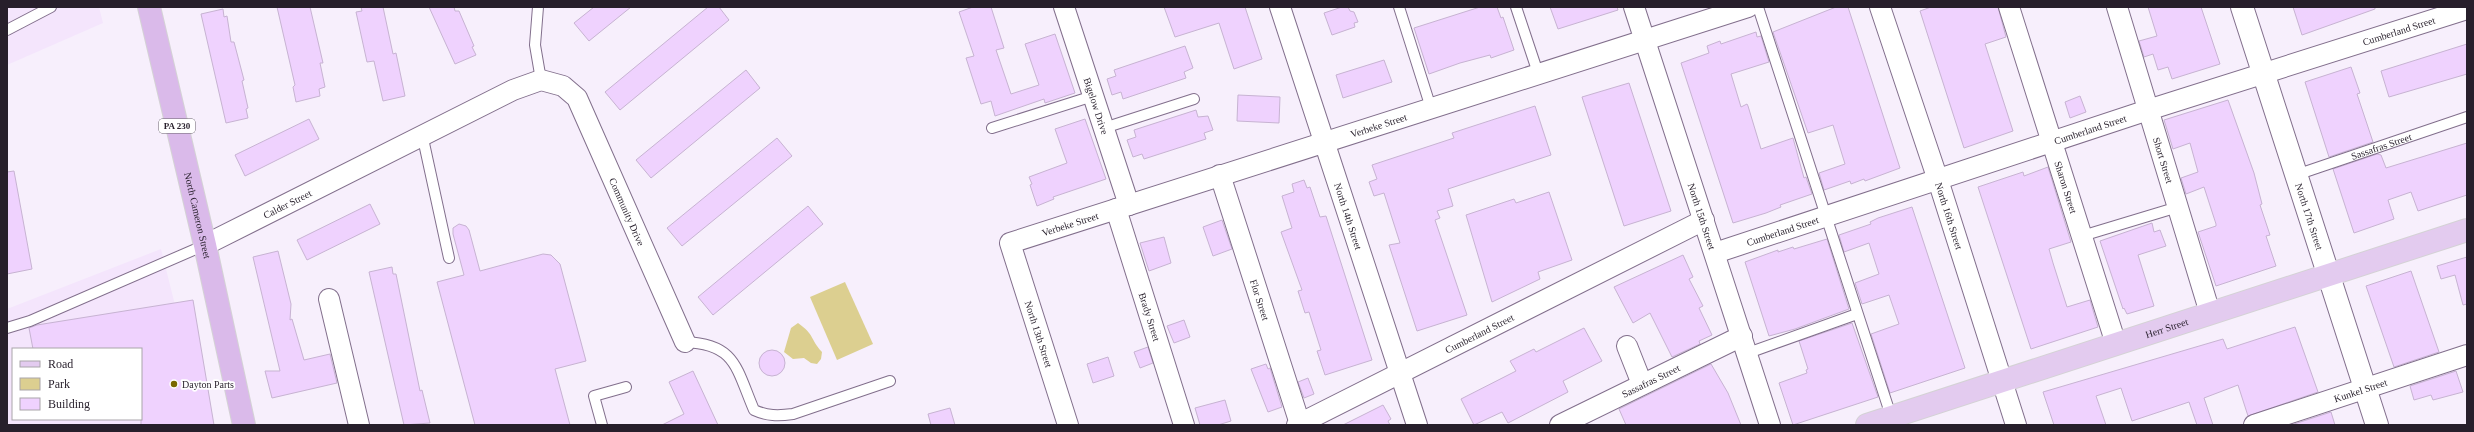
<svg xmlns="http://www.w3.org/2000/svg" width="2474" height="432" viewBox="0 0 2474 432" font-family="'Times New Roman',serif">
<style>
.built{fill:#f4e5fc;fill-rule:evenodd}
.green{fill:#dccf90}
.building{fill:#efd2fe;stroke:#c7b3d2}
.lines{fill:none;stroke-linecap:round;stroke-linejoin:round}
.service-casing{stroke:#826f8c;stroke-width:12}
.minor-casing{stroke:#826f8c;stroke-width:22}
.secondary-casing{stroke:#826f8c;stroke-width:24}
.primary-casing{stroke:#d4d2d5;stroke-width:24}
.trunk-casing{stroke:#d4d2d5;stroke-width:24}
.service{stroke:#fff;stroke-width:10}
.minor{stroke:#fff;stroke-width:20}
.secondary{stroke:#fff;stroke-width:22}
.primary{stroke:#e3cbef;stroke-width:22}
.trunk{stroke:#dabaea;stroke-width:22}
.poi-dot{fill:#7a6800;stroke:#fff;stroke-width:1.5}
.labels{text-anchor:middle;stroke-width:3.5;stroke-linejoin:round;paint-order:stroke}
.shield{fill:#fff;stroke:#68626b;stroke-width:1}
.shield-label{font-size:9px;font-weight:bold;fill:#271f2b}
.street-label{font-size:10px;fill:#271f2b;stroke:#fff}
.poi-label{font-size:10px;fill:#271f2b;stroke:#fff;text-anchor:start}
</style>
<rect width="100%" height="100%" fill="#f7effc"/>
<g class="built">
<polygon points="7,7 99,7 103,23 7,65"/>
<path d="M161 249 205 425H7V309ZM13 349H141V419H13Z"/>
</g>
<g class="green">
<polygon points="845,282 873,344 837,360 810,297"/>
<path d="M798 323C815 335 810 339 822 352L821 359 817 364 811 363 804 358 793 359 784 352 791 328Z"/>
</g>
<g class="building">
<polygon points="277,7 310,7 323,63 320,63 325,87 319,89 320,96 296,102 293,87 295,85"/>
<polygon points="361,7 383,7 393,54 396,53 405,96 383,101 374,61 367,62 356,12 362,11"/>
<polygon points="429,7 454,7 455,11 459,11 474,46 472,47 476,55 455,64"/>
<polygon points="594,7 631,7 589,41 574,23"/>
<polygon points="708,7 719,7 729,20 620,110 605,92"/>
<polygon points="973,7 991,7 1004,48 996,50 1011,94 1039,85 1025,44 1055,34 1075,93 1045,103 1044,99 995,116 991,101 981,104 966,58 974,56 959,12"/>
<polygon points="1164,7 1245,7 1262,59 1234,69 1219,23 1175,37"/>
<polygon points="1342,7 1348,7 1350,11 1354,12 1358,22 1354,23 1355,27 1332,35 1324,13"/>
<polygon points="1480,7 1497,7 1501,18 1503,17 1514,50 1491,58 1490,55 1460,63 1429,74 1414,28"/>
<polygon points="1550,7 1617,7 1618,10 1558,29"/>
<polygon points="1836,7 1848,7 1900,168 1865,181 1864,179 1851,184 1850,181 1824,190 1819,173 1845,164 1833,125 1808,133 1773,32"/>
<polygon points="1931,7 1998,7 2006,37 1985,44 2013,131 1964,148 1920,11"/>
<polygon points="2148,7 2201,7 2220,64 2172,79 2168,67 2158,70 2153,54 2144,57 2139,41 2157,36"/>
<polygon points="2293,7 2375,7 2375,9 2302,35"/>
<polygon points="223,9 224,17 227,16 231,42 234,42 244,80 242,81 248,108 246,109 248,118 226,123 201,14"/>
<polygon points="1756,32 1757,37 1761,36 1769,62 1731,74 1741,107 1747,104 1748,106 1761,149 1793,138 1804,178 1806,177 1812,194 1780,205 1781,207 1766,213 1733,223 1681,63 1709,53 1707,46 1720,41 1721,44"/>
<polygon points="2467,44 2467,74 2389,97 2381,71"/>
<polygon points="1185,46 1193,68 1184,72 1186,78 1123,99 1121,92 1112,95 1107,79 1116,76 1114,70"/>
<polygon points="1384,60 1392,82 1343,98 1336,75"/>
<polygon points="2351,67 2360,93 2357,94 2373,142 2329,157 2305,82"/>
<polygon points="746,70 760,88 651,178 636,160"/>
<polygon points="1629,83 1671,211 1624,226 1582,97"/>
<polygon points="1238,95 1280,97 1279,123 1237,121"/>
<polygon points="2080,96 2086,112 2070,118 2065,102"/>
<polygon points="2228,100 2254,173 2262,204 2260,205 2270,235 2266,236 2276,266 2216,286 2198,232 2216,226 2216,224 2204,187 2186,194 2181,178 2198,172 2190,143 2173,149 2164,120"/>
<polygon points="1535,106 1551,155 1448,189 1453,206 1437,211 1440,218 1435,220 1467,315 1417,331 1389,245 1400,243 1384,193 1374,196 1369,182 1377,179 1372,165 1454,138 1452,133"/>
<polygon points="1196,110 1198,117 1208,116 1213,130 1204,133 1206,139 1144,159 1142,154 1133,157 1127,140 1136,137 1134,130"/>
<polygon points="309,119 319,139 245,176 235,155"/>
<polygon points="1085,119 1106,179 1053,197 1054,199 1037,206 1030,185 1032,184 1029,177 1067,163 1055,129"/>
<polygon points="777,138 792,156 682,246 667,228"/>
<polygon points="2467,143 2467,195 2418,211 2411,192 2388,200 2394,219 2354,233 2333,169 2377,154 2381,155 2386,168"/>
<polygon points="2048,167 2071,242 2049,249 2053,263 2067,307 2090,300 2098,327 2031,349 1978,187 2023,172 2024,176"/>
<polygon points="14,171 32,269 7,274 7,172"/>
<polygon points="1304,180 1307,188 1310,187 1320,217 1326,216 1372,360 1325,375 1317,351 1321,350 1309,312 1305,313 1298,291 1302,290 1281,232 1292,228 1282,196 1294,192 1292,184"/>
<polygon points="1549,192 1572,260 1538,272 1540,279 1492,302 1466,215 1514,199 1516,203"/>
<polygon points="370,204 380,224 307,260 297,240"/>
<polygon points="808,206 823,224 713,315 698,297"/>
<polygon points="1912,207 1965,368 1890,393 1871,334 1899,324 1889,295 1862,304 1855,283 1879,274 1869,243 1844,252 1839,235 1871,224 1870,222 1878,218"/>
<polygon points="1222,220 1232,249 1213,256 1203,227"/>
<polygon points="2152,223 2154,232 2160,230 2166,246 2138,255 2154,306 2127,314 2124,308 2123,309 2100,241"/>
<polygon points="459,224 466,226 469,230 480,271 543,254 551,255 560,264 586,361 555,369 570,425 475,425 437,282 464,275 453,234 453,228"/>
<polygon points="1164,237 1171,263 1149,271 1140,243"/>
<polygon points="1827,239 1849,309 1795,329 1769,336 1745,262 1778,250 1778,252 1793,247 1794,249"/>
<polygon points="278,251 291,304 290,320 292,319 304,360 330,354 337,383 272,398 265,371 280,371 253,257"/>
<polygon points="1683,255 1693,277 1689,279 1703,306 1699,308 1712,335 1699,341 1700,344 1672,357 1650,313 1633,323 1614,287"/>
<polygon points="2467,257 2467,304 2463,305 2455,275 2441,279 2437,266"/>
<polygon points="392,267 393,274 396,274 420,391 422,390 430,423 404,425 369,272"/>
<polygon points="2411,271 2439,352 2394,367 2366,286"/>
<polygon points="193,300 214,425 141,425 141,349 33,349 29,328 37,325"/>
<polygon points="1184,320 1190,337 1174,343 1167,326"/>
<polygon points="1852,323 1878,397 1793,425 1779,383 1807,373 1806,370 1808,369 1799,341"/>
<polygon points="2295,327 2318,392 2248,416 2238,385 2204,398 2213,425 2197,425 2189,402 2132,421 2121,388 2096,396 2106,425 2054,425 2043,392 2223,339 2227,349"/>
<polygon points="1584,328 1602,361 1563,381 1568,392 1508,423 1502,412 1474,425 1461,399 1516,371 1510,361 1534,349 1536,352"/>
<polygon points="1148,347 1153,363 1140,368 1134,352"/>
<circle cx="772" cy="363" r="13"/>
<polygon points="1108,357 1114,376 1093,383 1087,364"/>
<polygon points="1266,364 1268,369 1270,368 1282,407 1268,412 1251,369"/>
<polygon points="1711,364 1728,393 1741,425 1626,425 1619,409"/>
<polygon points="693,371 718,425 662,425 684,414 669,382"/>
<polygon points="2456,371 2463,392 2433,400 2431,395 2414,400 2410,386"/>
<polygon points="1308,378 1314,394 1304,398 1298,382"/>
<polygon points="1225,400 1231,421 1218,425 1200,425 1195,408"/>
<polygon points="1383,405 1391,419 1388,421 1390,425 1343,425"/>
<polygon points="950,408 955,425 931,425 928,414"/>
<polygon points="2331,412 2335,425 2291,425"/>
</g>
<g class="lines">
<g class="service-casing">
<g id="service">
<polyline points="538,7 535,45 541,80"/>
<polyline points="1399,7 1431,108"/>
<polyline points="1516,7 1538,73"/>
<polyline points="1758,7 1892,419"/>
<polyline points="7,30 51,7"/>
<polyline points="992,128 1093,96"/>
<polyline points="1104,128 1194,99"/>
<polyline points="422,134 449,258"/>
<path id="s1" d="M2296 175 2467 117"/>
<polyline points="2082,236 2178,207"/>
<polyline points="7,328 30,321 205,245"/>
<path d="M685 342C736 344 736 368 754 410 767 416 778 416 793 414L890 381"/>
<polyline points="1748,353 1857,314"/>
<polyline points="602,425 594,396 626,387"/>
</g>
</g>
<g class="minor-casing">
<g id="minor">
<path id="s2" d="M1064 7 1129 205"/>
<path id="s3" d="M1280 7 1417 425"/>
<path id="s4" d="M1634 7 1770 425"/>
<path id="s5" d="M1880 7 1938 180 2016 425"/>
<path id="s6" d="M2009 7 2116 344"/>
<path id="s7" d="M2117 7 2210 313"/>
<path id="s8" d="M1220 175 1300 424"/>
<path id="s9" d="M1116 209 1184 425"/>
<path id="s10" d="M205 245 513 90 541 80 563 86 577 98 685 342"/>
<path id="s11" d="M1715 253 2148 110 2467 9"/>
<polyline points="329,299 359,425"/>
<polyline points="1627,346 1642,384"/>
<path id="s12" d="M1068 425 1010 243 1748 7"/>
<path id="s13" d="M1297 425 1704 220"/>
<path id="s14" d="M1560 425 1742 336"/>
<path id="s15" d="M2254 425 2467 355"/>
</g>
</g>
<g class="secondary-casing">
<g id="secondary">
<path id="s16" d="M2242 7 2377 425"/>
</g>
</g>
<g class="primary-casing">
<g id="primary">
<path id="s17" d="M1867 425 2467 230"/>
</g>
</g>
<g class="trunk-casing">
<g id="trunk">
<path id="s18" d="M149 7 205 245 244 425"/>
</g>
</g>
<use href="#service" class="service"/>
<use href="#minor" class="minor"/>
<use href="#secondary" class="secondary"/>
<use href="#primary" class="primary"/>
<use href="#trunk" class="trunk"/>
</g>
<circle class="poi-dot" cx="174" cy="384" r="4"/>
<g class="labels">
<rect class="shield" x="159" y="119" width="36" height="14" rx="3"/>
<g class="shield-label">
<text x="177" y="129">PA 230</text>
</g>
<g class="street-label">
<text dy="4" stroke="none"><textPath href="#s11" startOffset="719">Cumberland Street</textPath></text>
<text dy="4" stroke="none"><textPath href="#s2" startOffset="104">Bigelow Drive</textPath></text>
<text dy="4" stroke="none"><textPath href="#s12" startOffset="578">Verbeke Street</textPath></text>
<text dy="4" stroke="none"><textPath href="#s11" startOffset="395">Cumberland Street</textPath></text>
<text dy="4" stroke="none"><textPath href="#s1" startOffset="90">Sassafras Street</textPath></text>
<text dy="4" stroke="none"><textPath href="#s7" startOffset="160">Short Street</textPath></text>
<text dy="4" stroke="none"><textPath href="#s6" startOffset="189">Sharon Street</textPath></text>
<text dy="4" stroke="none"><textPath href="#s10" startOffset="92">Calder Street</textPath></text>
<text dy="4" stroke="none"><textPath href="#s10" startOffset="540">Community Drive</textPath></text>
<text dy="4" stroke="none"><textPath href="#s18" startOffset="214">North Cameron Street</textPath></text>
<text dy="4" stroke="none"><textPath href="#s3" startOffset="220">North 14th Street</textPath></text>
<text dy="4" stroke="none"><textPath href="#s4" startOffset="220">North 15th Street</textPath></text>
<text dy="4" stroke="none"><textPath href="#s5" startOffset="220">North 16th Street</textPath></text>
<text dy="4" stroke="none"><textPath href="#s16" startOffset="220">North 17th Street</textPath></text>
<text dy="4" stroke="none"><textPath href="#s12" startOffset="254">Verbeke Street</textPath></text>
<text dy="4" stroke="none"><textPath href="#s11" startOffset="71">Cumberland Street</textPath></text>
<text dy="4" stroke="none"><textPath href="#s8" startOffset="131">Flor Street</textPath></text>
<text dy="4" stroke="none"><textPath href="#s9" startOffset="113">Brady Street</textPath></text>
<text dy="4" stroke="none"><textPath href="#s17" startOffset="315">Herr Street</textPath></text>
<text dy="4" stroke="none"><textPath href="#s13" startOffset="204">Cumberland Street</textPath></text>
<text transform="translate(1039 334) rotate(72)" y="4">North 13th Street</text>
<text dy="4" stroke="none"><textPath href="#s14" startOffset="101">Sassafras Street</textPath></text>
<text dy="4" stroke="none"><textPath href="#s15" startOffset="112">Kunkel Street</textPath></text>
</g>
<g class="poi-label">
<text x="182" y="388">Dayton Parts</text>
</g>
</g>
<rect width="2474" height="432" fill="none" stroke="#271f2b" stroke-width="16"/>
<rect x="12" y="348" width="130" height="72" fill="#ffffff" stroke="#a9a5aa"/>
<rect x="20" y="361" width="20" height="6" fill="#e3cbef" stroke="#a9a5aa"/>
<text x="48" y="368" font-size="12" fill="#271f2b">Road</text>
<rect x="20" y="378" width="20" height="12" fill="#dccf90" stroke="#a9a5aa"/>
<text x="48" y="388" font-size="12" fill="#271f2b">Park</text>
<rect x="20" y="398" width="20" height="12" fill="#efd2fe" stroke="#a9a5aa"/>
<text x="48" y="408" font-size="12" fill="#271f2b">Building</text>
</svg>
